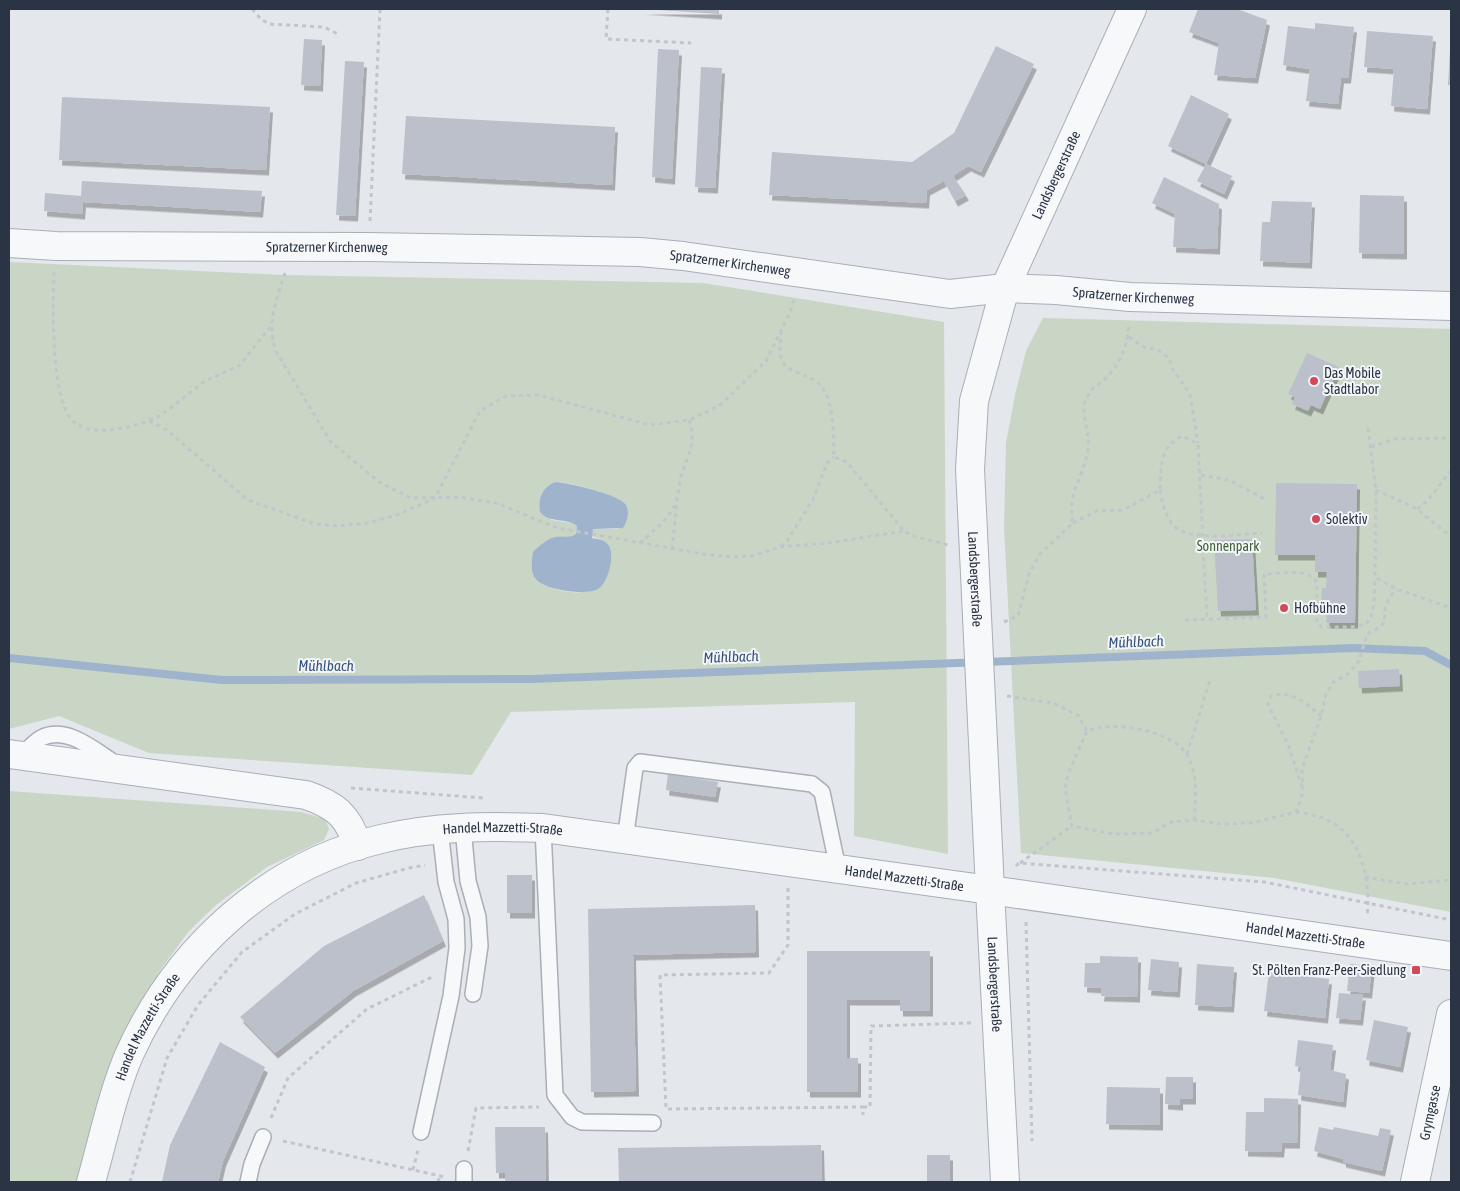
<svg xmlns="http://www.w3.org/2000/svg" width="1460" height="1191" viewBox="0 0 1460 1191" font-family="'Asap Condensed',sans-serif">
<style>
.green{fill:#c9d6c5;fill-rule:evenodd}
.water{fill:#9fb4cc}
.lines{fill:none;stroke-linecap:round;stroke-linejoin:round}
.stream{stroke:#9fb4cc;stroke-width:8}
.building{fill:#bbc0ca;filter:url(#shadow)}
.service-casing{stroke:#a9aeb7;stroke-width:18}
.minor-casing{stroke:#a9aeb7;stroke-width:30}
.tertiary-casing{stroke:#a9aeb7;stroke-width:30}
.path{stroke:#c2c5cb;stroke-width:3;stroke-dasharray:4 4;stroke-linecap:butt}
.service{stroke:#f7f8fa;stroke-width:15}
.minor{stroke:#f7f8fa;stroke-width:28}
.tertiary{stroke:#f7f8fa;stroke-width:28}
.poi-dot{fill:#d1495b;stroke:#f4f6f9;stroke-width:2}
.labels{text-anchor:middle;stroke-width:4;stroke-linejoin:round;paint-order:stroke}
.street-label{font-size:14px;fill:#2b3445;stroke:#f4f6f9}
.poi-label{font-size:14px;fill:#2b3445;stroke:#f4f6f9;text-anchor:start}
.park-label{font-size:14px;fill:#3f6138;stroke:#f4f6f9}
.water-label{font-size:15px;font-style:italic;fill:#34527a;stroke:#f4f6f9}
</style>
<defs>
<filter id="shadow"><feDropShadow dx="3" dy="5.5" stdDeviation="0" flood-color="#0004"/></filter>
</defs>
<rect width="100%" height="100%" fill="#e4e7ec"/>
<g class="green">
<path d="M9 262 284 275 703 283 944 322 948 854 854 836 855 702 511 712 472 775 149 753 59 716 9 729ZM555 482C572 483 615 493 626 505L618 529H593L591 536 600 539 610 561 605 581C599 584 593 589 587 591 571 596 540 587 533 573L562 537H570L576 534 577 526 573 523 551 520Z"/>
<polygon points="1043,318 1451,329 1451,912 1274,878 1021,853 1004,527 1006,443 1015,395 1026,351"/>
<polygon points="9,791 301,812 325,819 329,829 324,840 267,867 216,905 189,931 161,969 133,1022 108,1077 77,1182 9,1182"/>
</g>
<path class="water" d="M555 482C568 483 620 494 626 505 630 512 627 522 623 528L593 529 592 538C599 539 605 540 609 546 615 556 608 583 598 589 586 596 543 590 535 578 530 571 532 560 533 552 539 546 547 539 555 537 563 535 569 539 576 534L577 526C566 517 550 524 540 512 538 498 542 488 555 482Z"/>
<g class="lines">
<polyline class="stream" points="9,658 222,680 532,679 1353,648 1425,651 1451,665"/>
</g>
<g class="building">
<polygon points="642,9 719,9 719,14"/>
<polygon points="1198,9 1237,9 1267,20 1255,78 1214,75 1219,43 1189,32"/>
<polygon points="1315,23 1354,27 1348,78 1341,78 1338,104 1306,101 1310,69 1283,65 1288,26 1315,29"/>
<polygon points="1367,31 1433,36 1427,109 1391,106 1394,69 1364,67"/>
<polygon points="304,39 322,40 320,86 301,85"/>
<polygon points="996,46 1034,64 981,172 968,166 953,176 966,195 955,201 944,181 927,190 926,203 769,195 772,152 912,162 954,133"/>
<polygon points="658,49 679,50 672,179 652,177"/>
<polygon points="1450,49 1451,49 1451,85 1448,85"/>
<polygon points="345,61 364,62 355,216 336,215"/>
<polygon points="701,67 722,68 715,188 695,187"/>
<polygon points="1191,95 1229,114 1206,164 1168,146"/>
<polygon points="62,97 270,107 266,170 59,160"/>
<polygon points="406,116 615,127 612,185 402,174"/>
<polygon points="1206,164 1232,176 1224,194 1197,181"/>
<polygon points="1164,177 1219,204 1217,249 1173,247 1175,214 1152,203"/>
<polygon points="82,181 262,191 260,212 83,202 82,214 44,211 45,193 81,196"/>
<polygon points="1360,195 1404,196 1404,254 1359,253"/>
<polygon points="1272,201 1312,202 1309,263 1260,261 1262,222 1270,222"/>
<polygon points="1307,353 1339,367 1320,409 1311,405 1308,411 1292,404 1295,397 1288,394"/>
<polygon points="1276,483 1357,484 1355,623 1326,623 1327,608 1321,608 1322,588 1326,588 1327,572 1315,572 1315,555 1275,555"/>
<polygon points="1252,539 1256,610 1218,611 1214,540"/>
<polygon points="1399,669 1400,686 1359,688 1358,671"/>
<polygon points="668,774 718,782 715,797 666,790"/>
<rect x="507" y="875" width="25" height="38"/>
<polygon points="424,895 443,941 353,991 275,1053 240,1017 324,946"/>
<polygon points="755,905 756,952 633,955 636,1091 591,1092 588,909"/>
<polygon points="807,951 930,951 930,1011 900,1011 900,1000 847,1000 847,1058 858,1058 858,1092 807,1092"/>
<polygon points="1100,956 1138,957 1137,997 1101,996 1102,988 1084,987 1085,963 1100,963"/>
<polygon points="1151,959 1179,962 1177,992 1148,990"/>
<polygon points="1197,964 1234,967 1231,1007 1195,1005"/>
<polygon points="1350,964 1372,966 1369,993 1347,991"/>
<polygon points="1269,972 1329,979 1325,1018 1264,1011"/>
<polygon points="1339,993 1363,995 1360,1020 1336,1018"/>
<polygon points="1374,1020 1408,1027 1400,1067 1366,1060"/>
<polygon points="1298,1040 1333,1045 1330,1070 1346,1074 1343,1102 1298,1095 1301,1067 1295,1066"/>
<polygon points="220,1042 265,1067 223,1161 218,1182 162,1182 170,1145"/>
<polygon points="1166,1077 1193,1077 1193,1099 1180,1099 1180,1105 1165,1104"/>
<polygon points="1107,1087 1160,1088 1160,1125 1106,1124"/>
<polygon points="1264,1098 1298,1099 1297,1143 1282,1143 1281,1152 1245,1151 1246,1112 1264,1112"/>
<polygon points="495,1127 545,1127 546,1182 505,1182 505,1173 496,1173"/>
<polygon points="1319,1127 1333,1130 1334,1127 1378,1136 1380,1128 1391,1130 1382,1171 1343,1162 1343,1159 1314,1151"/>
<polygon points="821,1145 822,1182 619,1182 618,1148"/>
<rect x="927" y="1155" width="23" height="27"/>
</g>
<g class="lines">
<g class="service-casing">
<g id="service">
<path d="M21 756C27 750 34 742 41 738 67 725 94 750 115 763"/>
<polyline points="463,828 468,881 478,917 480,946 473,994"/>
<polyline points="543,828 555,1095 572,1117 582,1122 653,1123"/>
<polyline points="625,840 635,768 640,762 812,784 822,792 838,869"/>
<polyline points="421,1132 451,996 457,948 456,919 446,882 440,829"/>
<polyline points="464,1169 464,1182"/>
<polyline points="248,1182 252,1164 263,1137"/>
</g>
</g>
<g class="minor-casing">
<g id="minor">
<path id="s1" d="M9 243 56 246 369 247 640 252 683 256 950 294 1005 288 1056 290 1130 297 1451 306"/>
<path d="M9 754 306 795C335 805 348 815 358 846"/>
<path id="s2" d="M91 1182C103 1140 112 1095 129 1055 176 950 268 865 381 839 434 826 489 826 543 828L990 890 1005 1182"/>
<path id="s3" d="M1415 1182 1451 1014"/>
</g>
</g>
<g class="tertiary-casing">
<g id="tertiary">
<path id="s4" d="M1132 9 1005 288 974 401 970 469 990 890 1451 956"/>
</g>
</g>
<g class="path">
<polyline points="252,9 262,20 270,24 324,27 338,34"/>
<polyline points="608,9 606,39 691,43"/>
<polyline points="370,221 380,9"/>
<path d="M54 272C53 302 50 403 74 422 94 438 127 427 149 421L167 430 248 500 315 524 339 526 368 523 397 515 435 498 480 411 506 396 538 395 650 425 689 420 719 406 766 361 790 312 795 297"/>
<path d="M285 273C276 300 266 325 276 351L330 441 379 482 411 498 459 497 496 503 558 528 703 554 733 557 752 556 780 547 787 541 813 499 827 463 834 457"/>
<path d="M781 331C781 340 779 350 781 358 785 374 811 373 821 386 835 404 833 435 834 457L847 462 904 531 913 536 948 545"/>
<polyline points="1129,337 1144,347 1158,350 1169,358 1172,368 1190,394 1198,443"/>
<polyline points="149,420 160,416 205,381 240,365 270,327"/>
<polyline points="1368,428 1376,490 1375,577 1396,589 1451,608"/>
<polyline points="1371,447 1394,439 1451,438"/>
<polyline points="1201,475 1229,480 1265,499"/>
<path d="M1160 490C1162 502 1165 516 1174 526 1190 542 1241 534 1262 533"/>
<polyline points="1376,490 1417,509 1451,537"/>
<path d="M1417 509C1432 499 1439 484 1451 471"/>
<path d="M1073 523 1097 511 1123 510 1160 490C1162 465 1158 449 1182 436L1198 444 1207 619"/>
<path d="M640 543C653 531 672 517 677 499 679 491 679 483 681 476 688 455 697 442 689 420"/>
<polyline points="780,547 829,543 904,531"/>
<polyline points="672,549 677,502"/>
<path d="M1185 620 1266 617 1264 574C1280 574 1307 567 1317 582V623L1322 627C1375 627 1373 630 1375 577"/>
<path d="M1004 622 1018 616 1029 574 1040 554 1073 523C1066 493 1084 478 1088 449 1091 431 1077 411 1089 394 1093 387 1101 383 1106 378 1121 363 1128 344 1129 323"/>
<polyline points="1007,696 1053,703 1078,715 1087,731"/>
<polyline points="1187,754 1210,680"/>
<path d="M1302 787 1288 744 1268 705 1271 696C1291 689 1307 704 1321 716"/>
<polyline points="351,788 484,798"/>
<path d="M1296 812C1308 814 1322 816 1333 823 1363 841 1371 885 1367 917"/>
<path d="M1194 820C1196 799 1198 774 1187 755 1173 730 1112 720 1087 731L1068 774 1065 788 1072 826 1114 834 1152 833 1171 822 1194 820 1223 824 1251 823 1296 812 1303 792 1302 769 1321 717 1326 694 1333 682 1348 674 1359 661 1367 634C1393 622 1380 621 1387 603 1389 598 1393 593 1396 589"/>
<polyline points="1020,863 1072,826"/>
<polyline points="1016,866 1019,863 1264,882 1451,920"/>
<polyline points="1365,877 1407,884 1451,880"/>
<polyline points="788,888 788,945 769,973 660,975 666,1109 863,1107 863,1115"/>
<polyline points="1026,922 1032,1141"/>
<polyline points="863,1107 870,1107 871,1026 971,1023"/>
<polyline points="271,1118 288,1078 367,1009 432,977"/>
<polyline points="283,1141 445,1177"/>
<polyline points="468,1151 476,1108 539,1107"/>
<polyline points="413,1170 418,1150"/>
<polyline points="130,1182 167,1058 198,1005 242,952 295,914 356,883 409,868 425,865"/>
<polyline points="438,1182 440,1175"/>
</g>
<use href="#service" class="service"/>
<use href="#minor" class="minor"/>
<use href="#tertiary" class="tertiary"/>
</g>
<g class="poi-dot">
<circle cx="1314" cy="381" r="5"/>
<circle cx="1316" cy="519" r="5"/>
<circle cx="1284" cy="608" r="5"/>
<rect x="1411" y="965" width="10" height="10" rx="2.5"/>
</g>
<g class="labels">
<g class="street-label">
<text transform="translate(1056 175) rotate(-65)" y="5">Landsbergerstraße</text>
<text dy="5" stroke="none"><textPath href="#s1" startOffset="318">Spratzerner Kirchenweg</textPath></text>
<text dy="5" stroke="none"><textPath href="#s1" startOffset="722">Spratzerner Kirchenweg</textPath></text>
<text dy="5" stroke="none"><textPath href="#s1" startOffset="1128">Spratzerner Kirchenweg</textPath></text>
<text dy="5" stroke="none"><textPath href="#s4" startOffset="602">Landsbergerstraße</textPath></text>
<text dy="5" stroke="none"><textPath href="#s2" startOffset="599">Handel Mazzetti-Straße</textPath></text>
<text dy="5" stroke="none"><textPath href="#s2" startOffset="1004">Handel Mazzetti-Straße</textPath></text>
<text dy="5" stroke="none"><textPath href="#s4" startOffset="1232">Handel Mazzetti-Straße</textPath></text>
<text dy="5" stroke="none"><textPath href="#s2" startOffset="1185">Landsbergerstraße</textPath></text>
<text dy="5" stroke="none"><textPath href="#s2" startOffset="166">Handel Mazzetti-Straße</textPath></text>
<text dy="5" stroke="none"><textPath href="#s3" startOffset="71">Grymgasse</textPath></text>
</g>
<g class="poi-label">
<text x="1324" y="378">Das Mobile<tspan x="1324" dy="16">Stadtlabor</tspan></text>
<text x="1326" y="524">Solektiv</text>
<text x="1294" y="613">Hofbühne</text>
<text x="1406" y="975" text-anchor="end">St. Pölten Franz-Peer-Siedlung</text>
</g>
<g class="park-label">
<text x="1228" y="551">Sonnenpark</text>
</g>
<g class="water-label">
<text transform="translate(1136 642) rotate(-2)" y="5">Mühlbach</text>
<text transform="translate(731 657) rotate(-2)" y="5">Mühlbach</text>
<text x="326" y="671">Mühlbach</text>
</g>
</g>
<rect width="1460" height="1191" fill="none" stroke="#2b3445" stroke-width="20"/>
</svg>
